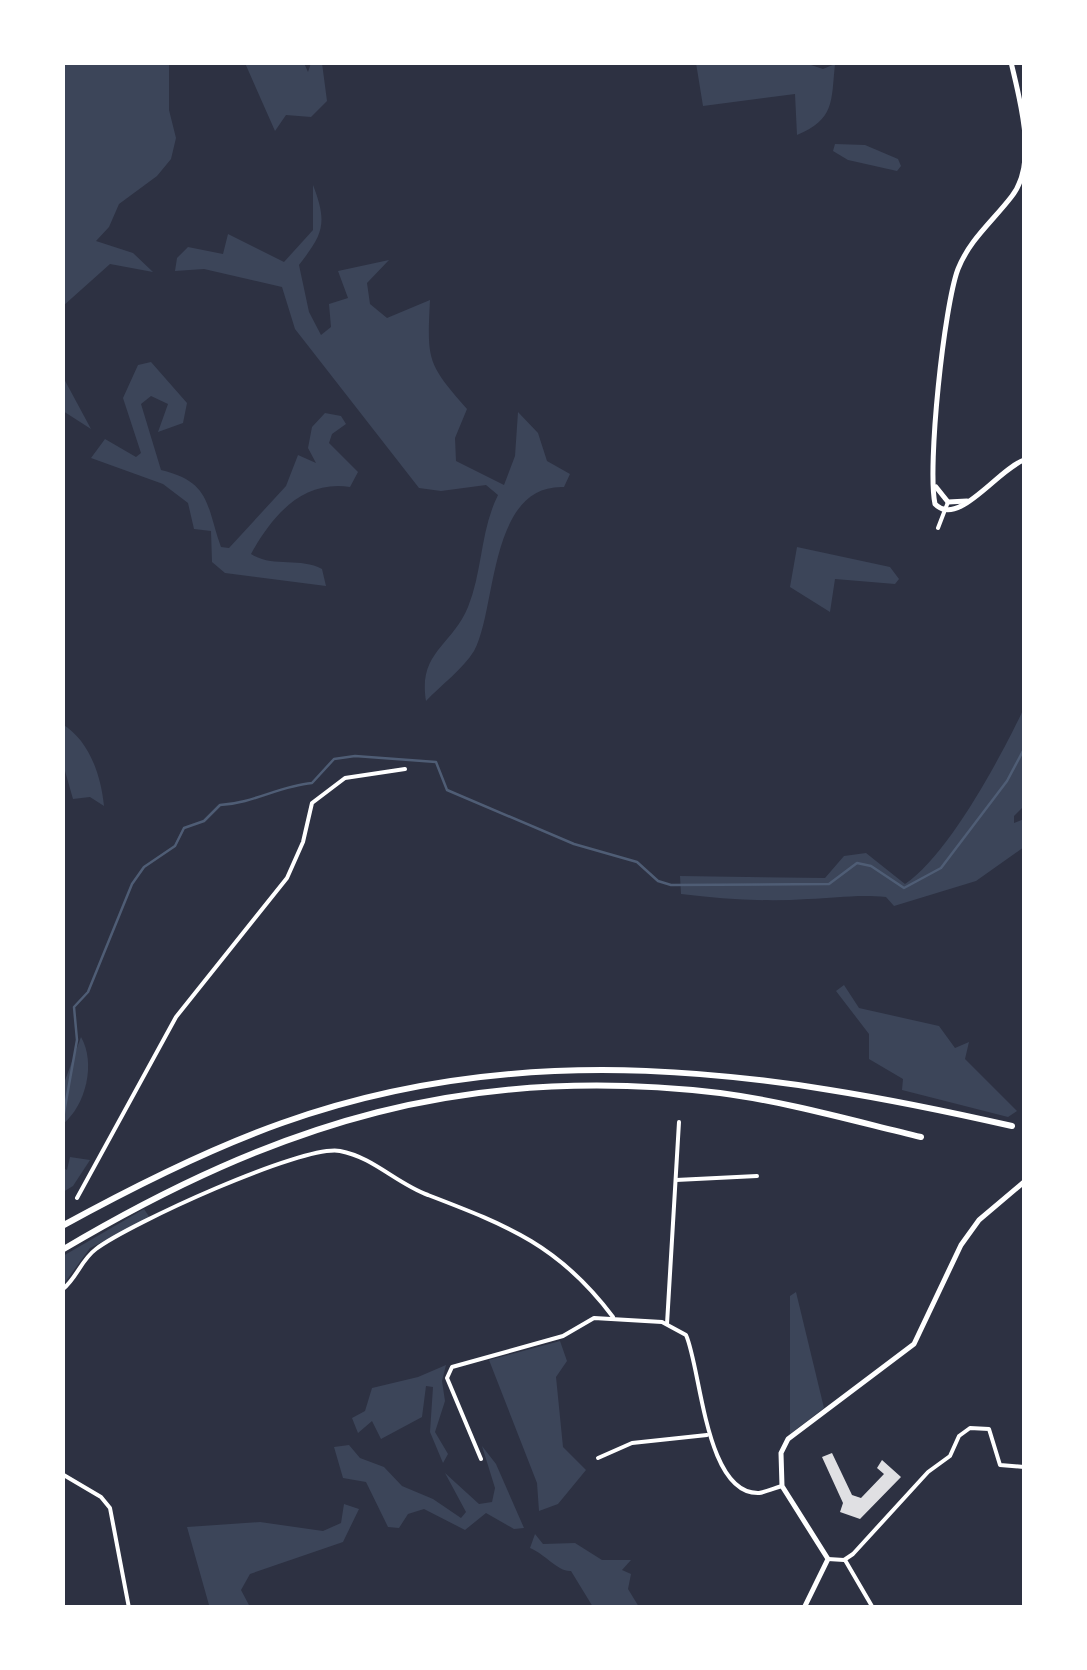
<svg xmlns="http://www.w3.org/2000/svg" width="1087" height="1670" viewBox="0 0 1087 1670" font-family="Merriweather,serif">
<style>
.green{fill:#3c4559}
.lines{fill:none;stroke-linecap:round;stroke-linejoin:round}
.stream{stroke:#4f5d75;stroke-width:2.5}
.building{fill:#e0e0e3}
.minor{stroke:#fff;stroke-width:4}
.secondary{stroke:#fff;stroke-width:5}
.trunk{stroke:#fff;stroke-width:6}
</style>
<rect width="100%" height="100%" fill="#2d3142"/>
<g class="green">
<polygon points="63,62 169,63 169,110 176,138 171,159 157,176 119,204 109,227 96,241 133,253 153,272 110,264 63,306"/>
<polygon points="245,63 304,63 308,72 311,63 322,63 327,101 311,117 286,115 275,131"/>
<path d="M805 63 823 69 835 64C831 102 835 119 797 135L795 94 703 106 696 63Z"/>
<polygon points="835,144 865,145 898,159 901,166 897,171 848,160 833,151"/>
<path d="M313 185C328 224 323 234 299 265L309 312 321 335 331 327 329 304 348 298 338 271 389 260 367 283 370 304 387 318 430 300C427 361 427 363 467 409L455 438 456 461 504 485 515 456 518 412 538 433 547 461 570 474 564 487C488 484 497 610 474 651 463 669 440 686 426 701 418 652 452 646 468 607 483 570 480 531 498 495L486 485 441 491 419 488 295 329 282 287 204 269 175 271 177 258 188 247 223 254 228 234 284 262 313 230Z"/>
<path d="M151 362 187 403 183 423 158 432 168 404 151 396 141 404 161 470C211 482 206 505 221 547L229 548 286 486 298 455 316 463 308 448 312 427 325 413 341 416 346 424 332 434 329 443 358 472 350 487C302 480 272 516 251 554 272 568 300 557 322 569L326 586 225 573 212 562 211 531 194 529 188 503 163 484 91 458 105 439 136 457 141 453 123 398 138 365Z"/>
<polygon points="63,377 91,429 63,411"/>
<polygon points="797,547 890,567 899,579 895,584 835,579 830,612 790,587"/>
<path d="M1024 708V806L1014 816V823L1024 819V847L976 881 894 906 886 897C858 894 836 898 808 899 765 902 723 899 681 894L680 876 825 878 844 856 866 853 905 884C948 856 1002 755 1024 708Z"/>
<path d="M62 724C89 740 101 775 104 806L90 797 73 799 63 764Z"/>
<polygon points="844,985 859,1008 939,1026 955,1048 969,1042 965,1059 1017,1111 1008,1117 902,1090 903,1079 869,1059 869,1034 836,991"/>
<path d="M81 1037C96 1063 86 1105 63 1124V1086Z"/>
<polygon points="70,1157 90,1160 73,1186 63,1192 63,1168 67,1170"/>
<polygon points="144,1209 150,1218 90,1248 63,1285 63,1256"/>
<polygon points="796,1292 824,1408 790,1434 790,1296"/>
<polygon points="560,1341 567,1361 556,1377 563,1447 586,1470 558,1504 539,1511 537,1483 489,1360"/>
<polygon points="446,1365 442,1381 445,1401 435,1432 448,1454 443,1463 430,1432 433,1387 426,1386 422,1417 381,1439 372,1421 358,1433 352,1418 365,1411 372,1388 418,1377"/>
<polygon points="349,1445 360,1458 384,1467 402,1486 433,1499 461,1518 466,1512 445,1473 479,1504 492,1502 495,1488 482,1446 496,1464 524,1528 514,1529 486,1513 465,1530 424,1509 408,1514 399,1528 388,1527 366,1482 343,1478 334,1447"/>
<polygon points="344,1504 359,1509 343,1542 250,1574 241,1590 250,1607 190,1607 209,1605 187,1527 260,1522 323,1531 341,1523"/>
<path d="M535 1534 543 1544 575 1543 602 1560H631L622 1570 631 1574 628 1589 639 1607H593L571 1571C558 1572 545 1554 530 1548Z"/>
</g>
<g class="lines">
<path class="stream" d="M62 1124 77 1040 74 1007 88 992 132 884 144 867 175 846 184 828 204 821 220 805C254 803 279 786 312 783L334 759 355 756 436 762 447 790 574 844 637 862 658 881 671 885 829 884 857 863 871 866 904 888 941 868 1007 781 1024 749"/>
</g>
<polygon class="building" points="832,1453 852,1495 861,1498 884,1474 877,1468 882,1460 901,1477 860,1519 840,1512 843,1503 822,1457"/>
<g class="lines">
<g class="minor">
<polyline points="938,528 948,502"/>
<polyline points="676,1180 757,1176"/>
<polyline points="77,1198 176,1017 287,878 303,842 312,803 345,778 405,769"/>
<path d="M62 1290C77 1278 81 1260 96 1249 129 1224 303 1144 340 1151 373 1157 397 1184 428 1195 509 1226 560 1246 613 1317"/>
<polyline points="667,1324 679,1122"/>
<polyline points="598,1458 632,1443 707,1435"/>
<path d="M481 1459 447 1378 452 1367 563 1336 594 1318 662 1322 686 1335C701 1368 705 1495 759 1493 766 1492 775 1488 782 1486"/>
<polyline points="62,1474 101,1497 110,1508 129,1608"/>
<polyline points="828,1559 844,1560 853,1554 928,1472 950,1456 959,1436 970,1428 989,1429 1000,1465 1024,1467"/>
<polyline points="845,1560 873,1608"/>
</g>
<g class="secondary">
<path d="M1011 62C1020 101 1038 162 1012 196 993 221 970 239 958 269 944 306 927 467 935 504 958 528 997 470 1024 460"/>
<polyline points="936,487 948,502 967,501"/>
<polyline points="804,1608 828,1559 782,1486 781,1453 788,1439 914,1344 961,1245 979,1220 1024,1182"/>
</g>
<g class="trunk">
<path d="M62 1226C133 1187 206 1150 282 1123 525 1036 766 1070 1012 1126"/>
<path d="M62 1250C278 1122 468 1063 720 1093 788 1102 854 1121 921 1137"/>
</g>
</g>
<rect width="1087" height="1670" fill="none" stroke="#ffffff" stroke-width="130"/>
</svg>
